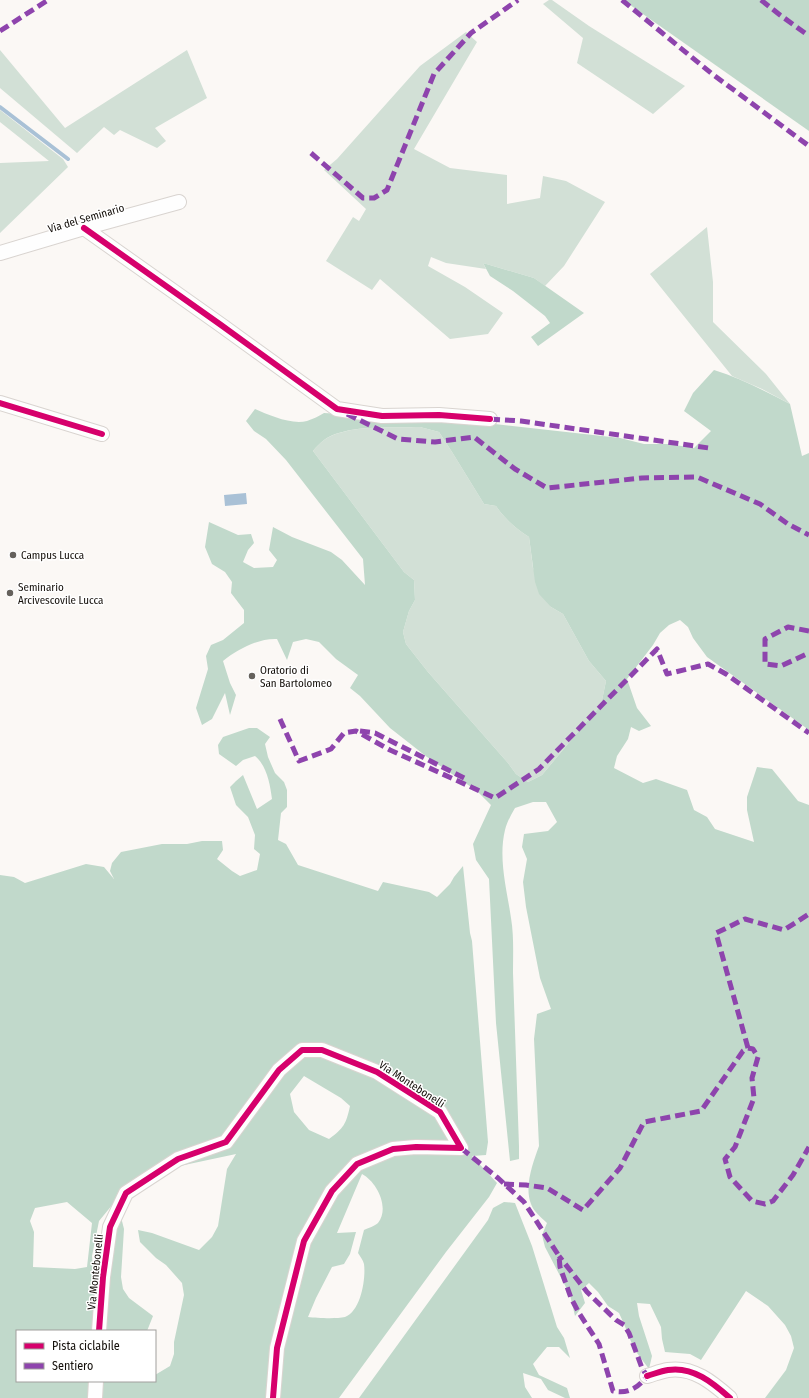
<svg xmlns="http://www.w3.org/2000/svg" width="809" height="1398" viewBox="0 0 809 1398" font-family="'Fira Sans Condensed',sans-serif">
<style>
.green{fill:#d2e0d6}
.forest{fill:#c1d9cb;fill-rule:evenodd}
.water{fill:#a9c1d6}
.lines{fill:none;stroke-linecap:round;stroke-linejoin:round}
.stream{stroke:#a9c1d6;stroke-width:4}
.minor-casing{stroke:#d9d4d0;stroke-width:16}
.minor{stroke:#fefefe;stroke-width:14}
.quiet{stroke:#8e44ad;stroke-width:5;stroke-dasharray:10 5;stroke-linecap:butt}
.cycleway-casing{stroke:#fff;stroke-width:8}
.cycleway{stroke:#d6006c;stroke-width:6}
.poi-dot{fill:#65615c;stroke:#fff;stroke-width:1.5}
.labels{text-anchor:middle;stroke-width:3;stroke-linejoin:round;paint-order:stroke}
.street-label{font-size:11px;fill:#140f0a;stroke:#fff}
.poi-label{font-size:11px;fill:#140f0a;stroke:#fff;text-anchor:start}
</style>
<rect width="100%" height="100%" fill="#fbf8f5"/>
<g class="green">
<polygon points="549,0 552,0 589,26 685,86 653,114 577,63 583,38 543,4"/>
<polygon points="466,32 477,42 414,149 450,168 507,175 507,204 540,198 543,176 566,181 605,202 564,266 545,286 534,278 483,263 486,269 446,263 431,257 428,266 465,287 503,313 488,334 450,339 380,279 372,290 326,261 353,217 359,221 366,209 324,170 337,159 420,66"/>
<polygon points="0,50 65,128 187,50 207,98 155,128 166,141 157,148 120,130 114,135 104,127 77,153 0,88"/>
<polygon points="0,110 63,159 68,167 0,233 0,163 49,161 0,122"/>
<polygon points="707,227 713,282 713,322 766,374 790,404 762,389 732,376 650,274"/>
<path d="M420 427 439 432 452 452 484 504 496 506C505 519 516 529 529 537L533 568 551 607 563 614 589 661 606 681 601 705 582 727 542 775 528 782 516 774 508 763 428 672 406 644 403 632 409 611 415 600 414 580 404 572 313 451C316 447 320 443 324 440 347 424 393 428 420 427Z"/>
</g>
<g class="forest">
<polygon points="623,0 809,0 809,131"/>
<polygon points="483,263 534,278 584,313 538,346 531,337 550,323 545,316 513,291 490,276"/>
<path d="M714 370C740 378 765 391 790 404L802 456 809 453V730L707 657 693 638 688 627 680 620 669 625 660 633 653 645 627 679 637 708 651 726 639 731 631 727 628 739 617 756 614 768 643 783 656 779 687 790 694 810 707 817 715 829 754 842 747 810V797L757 767 772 769 798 801 809 805V1398H765L786 1370 794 1348 791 1336 785 1325 768 1306 746 1291 701 1360 690 1354 665 1352 662 1339 661 1327 650 1304 637 1303 639 1316 652 1356 649 1369 634 1349 624 1324 619 1313 608 1306 598 1292 589 1283 581 1290 585 1303 575 1316 570 1295 545 1247 542 1235 547 1223C542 1218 533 1211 531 1204 524 1186 533 1163 539 1146L534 1039 537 1014 551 1009 540 978 526 907 523 882 527 859 522 847 524 834 548 831 557 822 546 802H533L515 808C511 815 507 822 505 830 498 859 507 890 511 918 514 936 513 954 513 973L519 1146V1159L510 1161 496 1023 489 879 476 860 473 844 491 805 477 791 427 757 390 728 360 696 350 688 358 675 336 659 319 642 306 639 293 642 287 660 277 639C258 638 237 650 223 661L230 683 236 695 230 715 225 693 212 719 202 725 196 708 208 669 206 656 211 645 223 640 244 623V610L231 593 232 582 225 572 212 564 205 547 209 522 238 535 251 534 254 543 248 550 243 562 254 568 273 567 277 560 269 550 273 527 292 537 331 552 342 560 365 585 363 559 286 460 266 439 254 431 246 421 255 409C269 415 291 425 307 421 313 419 319 416 324 413L477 422 620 438 644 444H669L694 448 711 431 684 411 693 393ZM420 427 439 432 452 452 484 504 496 506C505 519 516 529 529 537L535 582 539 594 551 607 563 614 589 661 606 681 601 705 582 727 542 775 528 782 516 774 508 763 428 672 406 644 403 632 409 611 415 600 414 580 404 572 313 451C316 447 320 443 324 440 346 424 393 428 420 427Z"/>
<path d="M249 728H257L270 737 265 744 268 757 275 773 284 782 287 790V807L281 813 278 840 286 844 298 865 378 891 383 882 429 892 437 897 450 884 454 877 463 866 470 933 472 941 488 1142 486 1155 472 1156 497 1183 489 1197 446 1252 339 1398H0V875L14 877 25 883 86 864 104 867 114 879 110 871 112 863 121 852 162 844H187L202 841H222L223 850 217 859 232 871 240 876 257 870 260 854 254 849 255 835 248 817 236 805 230 787 236 781 243 775 257 809 272 799C270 784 267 766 255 756L243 760 236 766 219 754 218 745 223 737ZM304 1076 341 1098 350 1106C346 1124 344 1128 329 1139L309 1130 294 1112 290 1094ZM236 1154 227 1169 218 1226 212 1237 199 1250 152 1233 138 1230 140 1242 156 1258 166 1265 182 1283 184 1295 174 1342V1354L170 1366 155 1375V1381H17V1331H147L153 1316 129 1298 123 1289 121 1277 124 1229 121 1217 112 1226 98 1293 93 1269 92 1256 99 1221 122 1193 175 1167ZM362 1174C377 1182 390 1208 378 1223 375 1226 368 1228 364 1230L358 1253C360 1256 363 1260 364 1264 366 1278 361 1311 345 1317 336 1319 317 1318 308 1317L316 1298 332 1267 344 1264 350 1254 356 1232 337 1233ZM67 1202 92 1223 87 1267 75 1269 33 1267 34 1232 30 1221 35 1208Z"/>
<polygon points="504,1202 515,1203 532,1246 557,1327 564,1338 570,1358 559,1347 547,1347 533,1364 539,1375 567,1388 570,1398 565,1398 548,1390 541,1379 523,1373 525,1387 532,1398 359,1398 488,1220 493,1208"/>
</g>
<polygon class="water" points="246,493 247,504 225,506 224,495"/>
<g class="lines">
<polyline class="stream" points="0,107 68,159"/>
<g class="minor-casing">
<g id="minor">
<polyline points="84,228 221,325 337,409 382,416 439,415 490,419"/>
<polyline points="0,253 84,228 179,202"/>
<polyline points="0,403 102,434"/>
<polyline points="99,1331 103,1277 110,1227 126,1193 178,1159 226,1142 279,1070 302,1050 322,1050 377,1072 440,1112 461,1148 416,1147 393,1149 357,1164 332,1191 304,1241 277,1348 273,1398"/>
<path d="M647 1376C654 1374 661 1371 668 1370 693 1366 713 1383 730 1398"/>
<polyline points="95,1398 96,1381"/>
</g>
</g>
<use href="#minor" class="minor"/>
<g class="quiet">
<polyline points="622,0 711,73 809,146"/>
<polyline points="761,0 780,15 809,36"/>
<polyline points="0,31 48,0"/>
<polyline points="311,153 363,198 374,198 387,190 434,74 471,33 518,0"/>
<polyline points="347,414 398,439 435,442 474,437 515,469 547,488 642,478 697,477 760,504 788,524 809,535"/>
<polyline points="490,419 521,421 709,448"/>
<polyline points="809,631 788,627 765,639 765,664 781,666 809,653"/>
<polyline points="280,719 299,761 331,749 344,733 356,731 390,750 495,798 539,769 657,649 667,674 708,664 726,674 809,733"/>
<polyline points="360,731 375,733 466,779"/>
<polyline points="748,1048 716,933 745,919 784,930 809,914"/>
<path d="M461 1148 498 1178 524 1202 559 1256 560 1267 571 1298 579 1313 599 1344 613 1391C628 1394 638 1388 647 1376L642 1368 629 1333 624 1325 616 1320 587 1292 559 1256"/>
<polyline points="504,1184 526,1185 547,1188 583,1210 620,1168 644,1122 701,1111 743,1051 748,1048 753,1049 758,1057 752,1078 754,1098 735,1147 725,1159 730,1177 752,1201 765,1204 773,1201 793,1175 809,1147"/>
</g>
<g class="cycleway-casing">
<g id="cycleway">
<polyline points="84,228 221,325 337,409 382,416 439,415 490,419"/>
<polyline points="0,403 102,434"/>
<polyline points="99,1331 103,1277 110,1227 126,1193 178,1159 226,1142 279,1070 302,1050 322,1050 377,1072 440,1112 461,1148 416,1147 393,1149 357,1164 332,1191 304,1241 277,1348 273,1398"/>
<path d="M647 1376C654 1374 661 1371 668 1370 693 1366 713 1383 730 1398"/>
</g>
</g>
<use href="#cycleway" class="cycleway"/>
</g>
<g class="poi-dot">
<circle cx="13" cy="555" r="4"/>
<circle cx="10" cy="593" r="4"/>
<circle cx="252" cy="676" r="4"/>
</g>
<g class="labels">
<g class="street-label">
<text transform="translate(86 218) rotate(-16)" y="4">Via del Seminario</text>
<text transform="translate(412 1084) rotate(33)" y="4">Via Montebonelli</text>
<text transform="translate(95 1272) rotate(-84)" y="4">Via Montebonelli</text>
</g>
<g class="poi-label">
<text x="21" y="559">Campus Lucca</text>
<text x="18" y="591">Seminario<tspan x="18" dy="13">Arcivescovile Lucca</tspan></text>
<text x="260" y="674">Oratorio di<tspan x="260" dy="13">San Bartolomeo</tspan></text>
</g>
</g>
<rect x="16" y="1330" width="140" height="52" fill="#ffffff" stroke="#a19f9d"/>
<rect x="24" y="1343" width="20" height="6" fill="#d6006c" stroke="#a19f9d"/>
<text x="52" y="1350" font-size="12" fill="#140f0a">Pista ciclabile</text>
<rect x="24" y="1363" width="20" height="6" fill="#8e44ad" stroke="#a19f9d"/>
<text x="52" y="1370" font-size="12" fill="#140f0a">Sentiero</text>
</svg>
